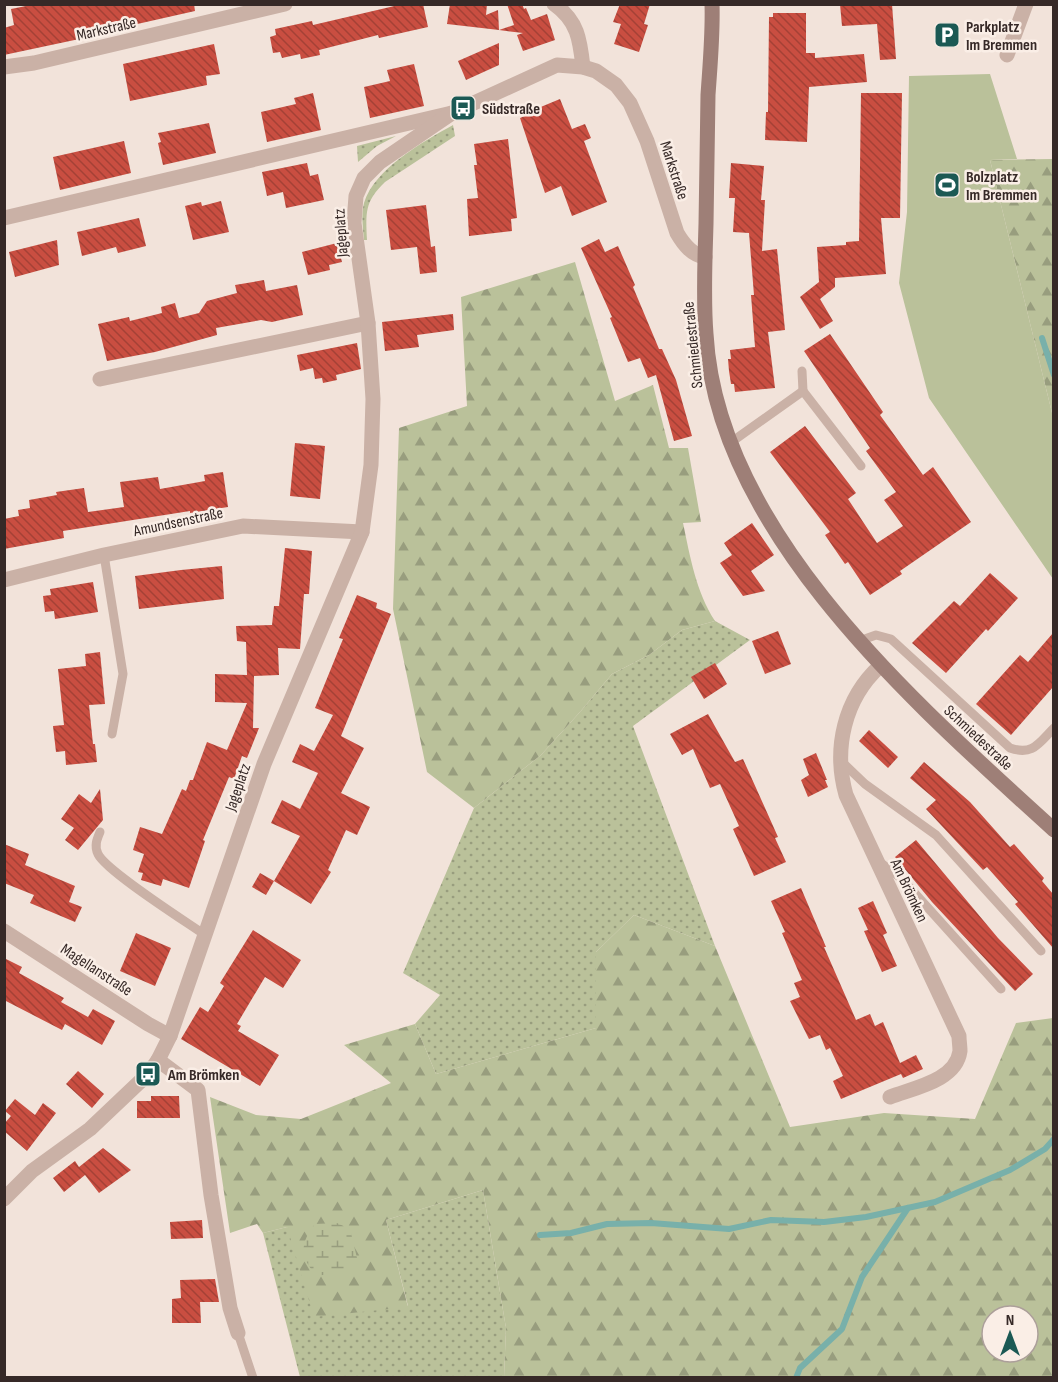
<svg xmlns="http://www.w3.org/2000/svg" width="1058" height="1382" viewBox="0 0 1058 1382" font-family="'Sofia Sans Condensed',sans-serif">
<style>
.grass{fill:url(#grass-dots)}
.forest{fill:url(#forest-firs);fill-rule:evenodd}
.wetland{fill:url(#wetland-marsh)}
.park{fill:#bac19a}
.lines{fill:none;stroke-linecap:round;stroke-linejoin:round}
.stream{stroke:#78b0aa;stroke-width:6}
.building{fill:url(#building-back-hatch)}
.lane{stroke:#cab1a6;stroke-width:9}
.street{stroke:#cab1a6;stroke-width:15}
.secondary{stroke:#9e7f77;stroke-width:15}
.labels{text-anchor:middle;stroke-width:5;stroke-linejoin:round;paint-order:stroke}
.poi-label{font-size:16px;font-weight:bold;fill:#362927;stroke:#faeee6;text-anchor:start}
.street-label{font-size:16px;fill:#362927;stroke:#faeee6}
</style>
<defs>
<pattern id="grass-dots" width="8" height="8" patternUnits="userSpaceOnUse" patternTransform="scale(1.5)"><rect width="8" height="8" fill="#bac19a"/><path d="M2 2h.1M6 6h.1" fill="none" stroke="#989d7e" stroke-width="1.8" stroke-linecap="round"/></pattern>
<pattern id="forest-firs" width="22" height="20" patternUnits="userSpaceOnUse" patternTransform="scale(1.5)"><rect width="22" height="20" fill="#bac19a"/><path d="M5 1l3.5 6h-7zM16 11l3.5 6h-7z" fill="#989d7e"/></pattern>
<pattern id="wetland-marsh" width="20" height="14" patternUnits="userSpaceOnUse" patternTransform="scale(1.5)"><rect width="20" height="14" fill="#bac19a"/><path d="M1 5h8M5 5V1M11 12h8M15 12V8" fill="none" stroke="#989d7e"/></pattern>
<pattern id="building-back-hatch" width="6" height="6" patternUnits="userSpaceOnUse" patternTransform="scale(1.5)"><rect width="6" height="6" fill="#c94e41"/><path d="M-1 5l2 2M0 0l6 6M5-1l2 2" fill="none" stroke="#a44136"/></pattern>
</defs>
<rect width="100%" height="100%" fill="#f2e3da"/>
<g class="grass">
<path d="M453 125 455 136 385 182C364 202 366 213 367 240H364C363 227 361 215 364 203 374 169 424 141 453 125Z"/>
<polygon points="396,136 377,146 358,162 357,146"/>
<polygon points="715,621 750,640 633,726 715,946 634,915 596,952 596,1028 436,1074 415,1024 440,995 403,973 474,808 541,755 580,712 612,674 649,655 682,630"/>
<polygon points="483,1190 506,1328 504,1377 300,1377 263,1233 287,1227 408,1306 386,1220"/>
</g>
<g class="forest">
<polygon points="1053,159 1053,417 990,160"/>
<path d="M575 262 615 401 653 385 669 448H688L701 522 683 523C690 556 696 592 715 621L682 630 649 655 612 674 580 712 541 755 474 808 427 772 393 609 399 428 467 406 461 297Z"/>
<path d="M634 915 715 946 790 1127 884 1113 975 1119 1016 1023 1053 1018V1377H504L506 1328 483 1190 386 1220 408 1307 314 1317 287 1227 263 1233 257 1224 230 1233 210 1097 256 1115 301 1119 391 1083 344 1045 415 1024 436 1074 596 1028V952ZM992 1316H1028V1352H992Z"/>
</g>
<path class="wetland" d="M337 1223 350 1229 357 1258 351 1270 317 1276C300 1258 299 1244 315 1224Z"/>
<polygon class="park" points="990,74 1017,159 990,160 1053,417 1053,579 929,398 899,283 907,212 909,76"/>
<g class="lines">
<g class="stream">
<polyline points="1042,338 1054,375"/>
<polyline points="540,1235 571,1233 607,1224 651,1223 729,1229 771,1220 824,1222 866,1217 935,1202 1010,1170 1045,1149 1054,1139"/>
<polyline points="796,1378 800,1368 842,1329 862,1277 908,1208"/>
</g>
</g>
<g class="building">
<polygon points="36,4 194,4 195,11 84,36 84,38 4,55 4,28 14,25 11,9"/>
<polygon points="403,4 423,4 428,27 379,38 378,35 319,50 320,55 301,59 300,54 282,58 280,52 273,53 270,37 276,35 275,29 312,21 313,25"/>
<polygon points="450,4 487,4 486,15 498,10 499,30 447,24"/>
<polygon points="507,4 522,4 524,9 526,8 531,20 547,14 555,40 523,51 517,35 523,33 499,30 514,25"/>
<polygon points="620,4 650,4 644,24 648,25 639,52 614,44 621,24 613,22"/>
<polygon points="840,4 892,4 896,59 880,60 877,24 842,26"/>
<polygon points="773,13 806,13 806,53 815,53 815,58 864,54 867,82 809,87 807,142 765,140 766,112 768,112 769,17 773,17"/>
<polygon points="499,43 499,65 466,80 458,61"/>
<polygon points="214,44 220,74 206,76 207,85 130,101 123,64"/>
<polygon points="414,64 424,106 370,118 364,87 390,81 387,70"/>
<polygon points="313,93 321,130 267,142 261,112 296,104 294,98"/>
<polygon points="861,93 902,93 900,218 881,218 886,274 835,278 835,287 820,299 833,321 820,329 800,297 819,282 817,247 846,245 846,242 859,241"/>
<polygon points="560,99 572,129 585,124 591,138 584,141 607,202 572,216 561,186 545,193 520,118 532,113 531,111"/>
<polygon points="209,123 216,153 163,165 158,143 161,142 158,133"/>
<polygon points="508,139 517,218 511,219 512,231 469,236 467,199 478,198 474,165 477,165 474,144"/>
<polygon points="124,141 131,173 60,190 53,157"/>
<polygon points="307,163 310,176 318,174 324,200 286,208 283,192 267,196 262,172"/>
<polygon points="731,163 764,166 761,200 765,200 762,251 777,249 785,330 768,332 775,388 735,392 734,384 731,384 729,371 728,359 731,359 730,350 755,347 751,295 754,295 749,233 733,232 735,198 729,198"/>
<polygon points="221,201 229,232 193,240 185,206 201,202 202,206"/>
<polygon points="426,205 431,247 435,246 437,272 420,274 417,247 391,250 386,210"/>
<polygon points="139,218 146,246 118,253 116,247 82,256 77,232"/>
<polygon points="599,239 605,252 618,246 635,285 633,287 659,349 662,349 676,380 692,436 674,441 656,375 648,378 640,358 628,362 610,318 612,317 581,248"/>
<polygon points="57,240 59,265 15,277 9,252"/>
<polygon points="337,243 342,262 329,265 330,270 308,275 302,252"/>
<polygon points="264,280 266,291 297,285 303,315 272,322 261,320 216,328 217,335 155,352 107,361 98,324 129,317 130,321 162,313 161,307 175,303 179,318 199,313 207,301 237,293 235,285"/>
<polygon points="453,314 454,330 417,335 419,347 385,351 382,322"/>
<polygon points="830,334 883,412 880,415 923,475 933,467 971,522 900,571 902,574 870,595 848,562 845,564 825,535 830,532 770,452 805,426 856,493 848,499 877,543 903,526 884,500 896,492 866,451 870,448 804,351"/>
<polygon points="357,343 361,369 336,375 337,380 323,383 322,378 315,379 313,368 300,371 297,355"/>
<polygon points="295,443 325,446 320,499 290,496"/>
<polygon points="223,472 228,507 190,513 190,511 63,531 64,538 4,549 4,519 19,516 18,510 30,508 29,500 57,495 56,492 84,488 88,512 124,507 120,482 158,477 160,489 205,481 204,475"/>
<polygon points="752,523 774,555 751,571 765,591 743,596 720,563 732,555 724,543"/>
<polygon points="285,548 312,551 309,594 304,594 300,649 278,648 279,675 254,676 253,728 259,728 247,758 242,756 234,779 229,777 203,840 205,841 189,888 163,879 161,886 141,880 143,873 138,872 144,854 133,850 140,827 162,834 182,789 186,791 190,780 193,780 207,742 227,750 247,703 215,702 215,674 247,675 246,642 237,641 236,626 272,625 274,606 279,606"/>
<polygon points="222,566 224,599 139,609 135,576 181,570"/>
<polygon points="990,573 1018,598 988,631 986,629 946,673 912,643 954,601 960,606"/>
<polygon points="93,582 98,612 55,619 54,611 45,612 43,596 51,595 50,589"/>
<polygon points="357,595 377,603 376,608 391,614 341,736 364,748 341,793 370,807 357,835 346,830 328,870 331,872 311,904 274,881 300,836 271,823 282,800 300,809 318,773 292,762 300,744 314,751 333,715 315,708 343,639 339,638"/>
<polygon points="778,631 791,664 765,674 752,641"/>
<polygon points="1053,633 1053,687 1011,735 976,704 1020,655 1028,662"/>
<polygon points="100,652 105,704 89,705 93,744 95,744 97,762 66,765 65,751 56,752 53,726 64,725 58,669 86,666 85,654"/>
<polygon points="715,663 727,684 704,699 691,677"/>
<polygon points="708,714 735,762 743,759 778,837 775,838 786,862 754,876 733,829 739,826 720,784 710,788 693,749 682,755 670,734"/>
<polygon points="869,730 898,757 888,768 859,741"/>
<polygon points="816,753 827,780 825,780 828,787 808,797 801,780 809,775 803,759"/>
<polygon points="924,762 970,802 1010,847 1014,844 1044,878 1042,881 1053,894 1053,948 1015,904 1018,902 987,867 983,870 926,809 936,800 910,778"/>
<polygon points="100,789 103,820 78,850 65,840 74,828 61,819 79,794 91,803"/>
<polygon points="916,840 998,938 1033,974 1015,991 932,902 895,857"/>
<polygon points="4,844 29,854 25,865 75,886 69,902 82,907 75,922 30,903 34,895 4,883"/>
<polygon points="260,873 274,881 266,895 252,887"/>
<polygon points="801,888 826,947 824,947 856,1020 870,1014 875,1026 883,1022 900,1063 916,1055 923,1069 903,1078 901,1074 841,1099 833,1081 843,1076 830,1048 826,1050 820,1035 809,1039 790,1001 800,997 794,983 802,980 782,933 785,932 771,901"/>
<polygon points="873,901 887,933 883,935 897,966 882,972 864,931 868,930 858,908"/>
<polygon points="253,930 301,960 283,988 265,977 237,1024 241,1026 238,1031 279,1055 260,1086 181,1039 200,1007 208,1012 224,986 220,983"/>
<polygon points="136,933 171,948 155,986 120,971"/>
<polygon points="4,958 22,967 19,973 64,998 61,1002 88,1017 93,1009 115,1021 102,1045 65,1024 62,1030 4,1000"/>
<polygon points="78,1071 104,1094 92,1108 66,1084"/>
<polygon points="151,1096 179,1096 180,1118 137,1118 137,1101 151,1101"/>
<polygon points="15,1099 35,1115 43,1103 56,1113 27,1151 4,1131 4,1124 11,1116 5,1111"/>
<polygon points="103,1148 131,1170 99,1193 85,1175 64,1192 53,1178 75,1161 79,1167"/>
<polygon points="202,1220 203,1238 171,1239 170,1222"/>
<polygon points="215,1279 219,1302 200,1302 201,1323 172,1323 172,1299 181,1298 180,1280"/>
</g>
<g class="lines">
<g class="lane">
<polyline points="802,371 803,391"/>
<polyline points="730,443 803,391 861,466"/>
<polyline points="104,555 123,674 112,734"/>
<path d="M859 641 876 635 891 639 1010 748C1033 756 1039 743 1054 728"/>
<polyline points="841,761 865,784 936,835 1041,951"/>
<path d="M100 832C97 839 94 846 98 854 106 871 185 921 205 935"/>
<polyline points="881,863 902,879 1001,989"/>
<polyline points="238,1333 253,1378"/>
</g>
<g class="street">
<path d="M554 4C578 21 580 40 583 67"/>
<polyline points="1007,55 1026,4"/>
<polyline points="4,67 34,63 285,4"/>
<path d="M4 218 452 113 557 65 583 67 596 71 616 85 630 103 647 141 677 233C684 245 692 255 705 257"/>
<polyline points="100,379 368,323"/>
<polyline points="4,580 104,555 243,526 362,532"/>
<path d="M880 666C844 699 833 749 846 795L959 1036C959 1041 960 1046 960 1051 956 1081 913 1088 890 1097"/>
<polyline points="4,931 148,1024 170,1036"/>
<polyline points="158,1060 198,1090 211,1195 230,1308 238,1333"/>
<polyline points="4,1199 32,1171 90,1129 148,1074 158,1060 170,1036 264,764 362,532 371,465 373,399 368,323 354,223 356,196 364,178 380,162 452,113"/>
</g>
<path class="secondary" d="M712 4C713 34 710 65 708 95 707 138 707 181 706 224 705 261 703 297 706 334 717 533 917 705 1054 830"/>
</g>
<defs>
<g id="parking-square" transform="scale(1.35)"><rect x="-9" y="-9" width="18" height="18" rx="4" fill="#1b5954" stroke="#faeee6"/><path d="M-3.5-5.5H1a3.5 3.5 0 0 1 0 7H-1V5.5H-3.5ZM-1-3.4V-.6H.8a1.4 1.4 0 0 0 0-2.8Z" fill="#fff"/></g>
<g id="bus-square" transform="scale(1.35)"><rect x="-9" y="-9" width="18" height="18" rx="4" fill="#1b5954" stroke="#faeee6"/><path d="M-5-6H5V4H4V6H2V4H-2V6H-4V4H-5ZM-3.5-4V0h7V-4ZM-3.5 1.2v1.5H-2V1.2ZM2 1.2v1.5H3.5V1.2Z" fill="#fff"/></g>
<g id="stadium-square" transform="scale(1.35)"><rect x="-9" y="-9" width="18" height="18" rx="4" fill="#1b5954" stroke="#faeee6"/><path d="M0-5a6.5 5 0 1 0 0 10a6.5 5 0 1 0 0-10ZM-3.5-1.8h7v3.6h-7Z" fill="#fff"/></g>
</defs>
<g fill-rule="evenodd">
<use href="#parking-square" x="947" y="35"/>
<use href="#bus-square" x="463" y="108"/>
<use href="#stadium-square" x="947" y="185"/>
<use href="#bus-square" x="148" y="1074"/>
</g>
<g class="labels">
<g class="poi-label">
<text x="966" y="32">Parkplatz<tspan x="966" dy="18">Im Bremmen</tspan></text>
<text x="482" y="114">Südstraße</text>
<text x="966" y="182">Bolzplatz<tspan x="966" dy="18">Im Bremmen</tspan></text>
<text x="168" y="1080">Am Brömken</text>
</g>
<g class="street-label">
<text transform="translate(106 28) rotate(-13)" y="6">Markstraße</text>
<text transform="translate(675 170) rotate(72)" y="6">Markstraße</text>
<text transform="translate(340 233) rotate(-94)" y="6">Jageplatz</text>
<text transform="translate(692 345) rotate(-96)" y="6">Schmiedestraße</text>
<text transform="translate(178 521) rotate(-12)" y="6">Amundsenstraße</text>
<text transform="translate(979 737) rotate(43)" y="6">Schmiedestraße</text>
<text transform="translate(237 787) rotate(-71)" y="6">Jageplatz</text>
<text transform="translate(910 890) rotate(65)" y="6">Am Brömken</text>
<text transform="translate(97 969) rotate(33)" y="6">Magellanstraße</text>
</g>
</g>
<rect width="1058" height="1382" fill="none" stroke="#362927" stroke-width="12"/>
<g transform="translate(1010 1334)"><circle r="28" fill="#faeee6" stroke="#ac9f9a" stroke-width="1.5"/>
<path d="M0-4.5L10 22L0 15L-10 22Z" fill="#1b5954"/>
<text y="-9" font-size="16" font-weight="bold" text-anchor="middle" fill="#362927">N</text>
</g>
</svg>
